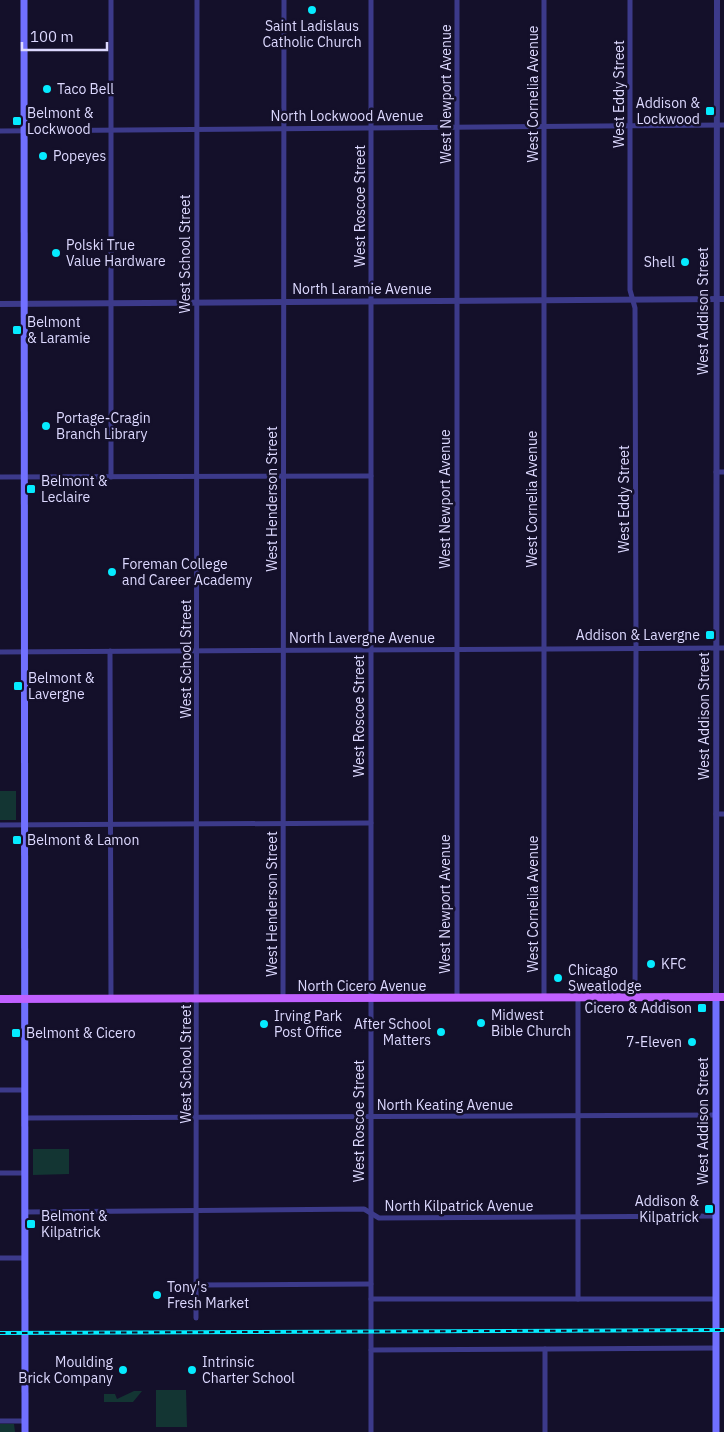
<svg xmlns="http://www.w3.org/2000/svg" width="724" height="1432" viewBox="0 0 724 1432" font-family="'IBM Plex Sans',sans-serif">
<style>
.green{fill:#133533}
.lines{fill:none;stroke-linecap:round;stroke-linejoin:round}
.minor{stroke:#3c3a8a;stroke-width:5}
.tertiary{stroke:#3c3a8a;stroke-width:6}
.secondary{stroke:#7170ff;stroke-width:7}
.primary{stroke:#c060ff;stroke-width:8}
.rail-casing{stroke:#05ebff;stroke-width:4}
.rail{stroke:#14102a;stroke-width:2;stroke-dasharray:5.5;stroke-linecap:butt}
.poi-dot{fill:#05ebff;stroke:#14102a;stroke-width:2}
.labels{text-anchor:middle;stroke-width:5;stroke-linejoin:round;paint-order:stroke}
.poi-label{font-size:14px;fill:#ddd9ff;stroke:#14102a;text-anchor:start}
.street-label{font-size:14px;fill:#ddd9ff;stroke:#14102a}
</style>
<rect width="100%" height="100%" fill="#14102a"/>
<g class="green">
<rect x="0" y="791" width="16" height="29"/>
<polygon points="33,1149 69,1149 69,1174 33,1175"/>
<polygon points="156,1390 186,1390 187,1427 156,1427"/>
<polygon points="134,1391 142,1391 133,1402 104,1402 104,1394 115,1394 117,1399"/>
<polygon points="0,1424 14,1424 15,1432 0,1432"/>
</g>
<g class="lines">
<g class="minor">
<polyline points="111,0 111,477"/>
<polyline points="371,0 371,1432"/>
<polyline points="630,0 630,290 635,308 636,648 635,998"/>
<polyline points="0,131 724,125"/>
<polyline points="716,472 724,472"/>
<polyline points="0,477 371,476"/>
<polyline points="110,651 111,999"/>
<polyline points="0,652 724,648"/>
<polyline points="716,814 724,814"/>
<polyline points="0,825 371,823"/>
<polyline points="457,998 457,0"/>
<polyline points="544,998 544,0"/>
<polyline points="283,999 284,0"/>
<polyline points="0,1090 25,1090"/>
<polyline points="25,1118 716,1115"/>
<polyline points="0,1173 25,1173"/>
<polyline points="25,1212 364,1209 379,1218 716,1216"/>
<polyline points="0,1258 25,1258"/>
<polyline points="196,1285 371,1284"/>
<polyline points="371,1299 716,1299"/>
<polyline points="578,1299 578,998"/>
<polyline points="196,1318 197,0"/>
<polyline points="545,1349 545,1432"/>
<polyline points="371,1350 716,1348"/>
<polyline points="0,1421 25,1421"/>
</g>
<g class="tertiary">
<polyline points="0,304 724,299"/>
<polyline points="716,997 717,0"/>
</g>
<g class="secondary">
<polyline points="24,0 25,1432"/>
<polyline points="716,1432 716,997"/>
</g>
<polyline class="primary" points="0,999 724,997"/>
<g class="rail-casing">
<polyline id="rail" points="0,1333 724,1330"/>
</g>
<use href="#rail" class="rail"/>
</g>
<g class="poi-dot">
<circle cx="312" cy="10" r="5"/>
<circle cx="47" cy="89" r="5"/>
<rect x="705" y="106" width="10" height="10" rx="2.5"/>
<rect x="12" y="116" width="10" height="10" rx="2.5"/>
<circle cx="43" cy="156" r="5"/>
<circle cx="56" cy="253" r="5"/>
<circle cx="685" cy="262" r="5"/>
<rect x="12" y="325" width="10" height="10" rx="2.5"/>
<circle cx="46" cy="426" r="5"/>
<rect x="26" y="484" width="10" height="10" rx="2.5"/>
<circle cx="112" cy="572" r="5"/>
<rect x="705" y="630" width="10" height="10" rx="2.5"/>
<rect x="13" y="681" width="10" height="10" rx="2.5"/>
<rect x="12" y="835" width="10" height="10" rx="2.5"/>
<circle cx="651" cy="964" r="5"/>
<circle cx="558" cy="978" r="5"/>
<rect x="697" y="1003" width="10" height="10" rx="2.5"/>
<circle cx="481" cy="1023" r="5"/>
<circle cx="264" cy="1024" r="5"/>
<circle cx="441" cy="1032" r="5"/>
<rect x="11" y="1028" width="10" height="10" rx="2.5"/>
<circle cx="692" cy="1042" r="5"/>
<rect x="704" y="1204" width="10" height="10" rx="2.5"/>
<rect x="26" y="1219" width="10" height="10" rx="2.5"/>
<circle cx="157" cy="1295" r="5"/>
<circle cx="123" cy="1370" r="5"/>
<circle cx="192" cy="1370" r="5"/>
</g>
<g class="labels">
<g class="poi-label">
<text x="312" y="31" text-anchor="middle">Saint Ladislaus<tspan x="312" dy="16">Catholic Church</tspan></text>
<text x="57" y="94">Taco Bell</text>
<text x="700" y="108" text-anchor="end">Addison &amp;<tspan x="700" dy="16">Lockwood</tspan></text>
<text x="27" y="118">Belmont &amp;<tspan x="27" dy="16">Lockwood</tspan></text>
<text x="53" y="161">Popeyes</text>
<text x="66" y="250">Polski True<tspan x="66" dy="16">Value Hardware</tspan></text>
<text x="675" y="267" text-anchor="end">Shell</text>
<text x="27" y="327">Belmont<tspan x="27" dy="16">&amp; Laramie</tspan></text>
<text x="56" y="423">Portage-Cragin<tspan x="56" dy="16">Branch Library</tspan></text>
<text x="41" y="486">Belmont &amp;<tspan x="41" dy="16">Leclaire</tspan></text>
<text x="122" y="569">Foreman College<tspan x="122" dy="16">and Career Academy</tspan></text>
<text x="700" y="640" text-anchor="end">Addison &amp; Lavergne</text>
<text x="28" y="683">Belmont &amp;<tspan x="28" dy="16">Lavergne</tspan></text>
<text x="27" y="845">Belmont &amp; Lamon</text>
<text x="661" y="969">KFC</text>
<text x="568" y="975">Chicago<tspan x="568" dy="16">Sweatlodge</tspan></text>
<text x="692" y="1013" text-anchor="end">Cicero &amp; Addison</text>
<text x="491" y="1020">Midwest<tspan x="491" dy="16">Bible Church</tspan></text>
<text x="274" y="1021">Irving Park<tspan x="274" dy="16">Post Office</tspan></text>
<text x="431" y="1029" text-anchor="end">After School<tspan x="431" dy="16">Matters</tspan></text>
<text x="26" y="1038">Belmont &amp; Cicero</text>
<text x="682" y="1047" text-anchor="end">7-Eleven</text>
<text x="699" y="1206" text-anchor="end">Addison &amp;<tspan x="699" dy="16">Kilpatrick</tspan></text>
<text x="41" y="1221">Belmont &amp;<tspan x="41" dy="16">Kilpatrick</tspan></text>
<text x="167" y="1292">Tony's<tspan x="167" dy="16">Fresh Market</tspan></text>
<text x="113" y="1367" text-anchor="end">Moulding<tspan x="113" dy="16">Brick Company</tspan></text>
<text x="202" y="1367">Intrinsic<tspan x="202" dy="16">Charter School</tspan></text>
</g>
<g class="street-label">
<text transform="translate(446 94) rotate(-90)" y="5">West Newport Avenue</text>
<text transform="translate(533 94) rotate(-90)" y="5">West Cornelia Avenue</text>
<text transform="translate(619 94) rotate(-90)" y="5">West Eddy Street</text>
<text x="347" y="121">North Lockwood Avenue</text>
<text transform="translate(360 206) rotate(-90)" y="5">West Roscoe Street</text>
<text transform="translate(185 254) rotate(-90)" y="5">West School Street</text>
<text x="362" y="294">North Laramie Avenue</text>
<text transform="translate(703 311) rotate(-90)" y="5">West Addison Street</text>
<text transform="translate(272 499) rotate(-90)" y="5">West Henderson Street</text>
<text transform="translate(445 499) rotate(-90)" y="5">West Newport Avenue</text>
<text transform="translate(532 499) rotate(-90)" y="5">West Cornelia Avenue</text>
<text transform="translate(624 499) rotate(-90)" y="5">West Eddy Street</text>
<text x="362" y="643">North Lavergne Avenue</text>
<text transform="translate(186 659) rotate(-90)" y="5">West School Street</text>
<text transform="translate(359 716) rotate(-90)" y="5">West Roscoe Street</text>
<text transform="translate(704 716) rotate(-90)" y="5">West Addison Street</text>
<text transform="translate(272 904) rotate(-90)" y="5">West Henderson Street</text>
<text transform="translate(445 904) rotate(-90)" y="5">West Newport Avenue</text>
<text transform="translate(533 904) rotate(-90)" y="5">West Cornelia Avenue</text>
<text x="362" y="991">North Cicero Avenue</text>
<text transform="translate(186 1064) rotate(-90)" y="5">West School Street</text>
<text x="445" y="1110">North Keating Avenue</text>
<text transform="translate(359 1121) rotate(-90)" y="5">West Roscoe Street</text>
<text transform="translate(703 1121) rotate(-90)" y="5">West Addison Street</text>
<text x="459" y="1211">North Kilpatrick Avenue</text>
</g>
</g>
<path d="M22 42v8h85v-8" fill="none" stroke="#ddd9ff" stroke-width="2.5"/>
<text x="30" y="42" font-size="15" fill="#ddd9ff" stroke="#14102a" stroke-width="4" paint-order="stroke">100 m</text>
</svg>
